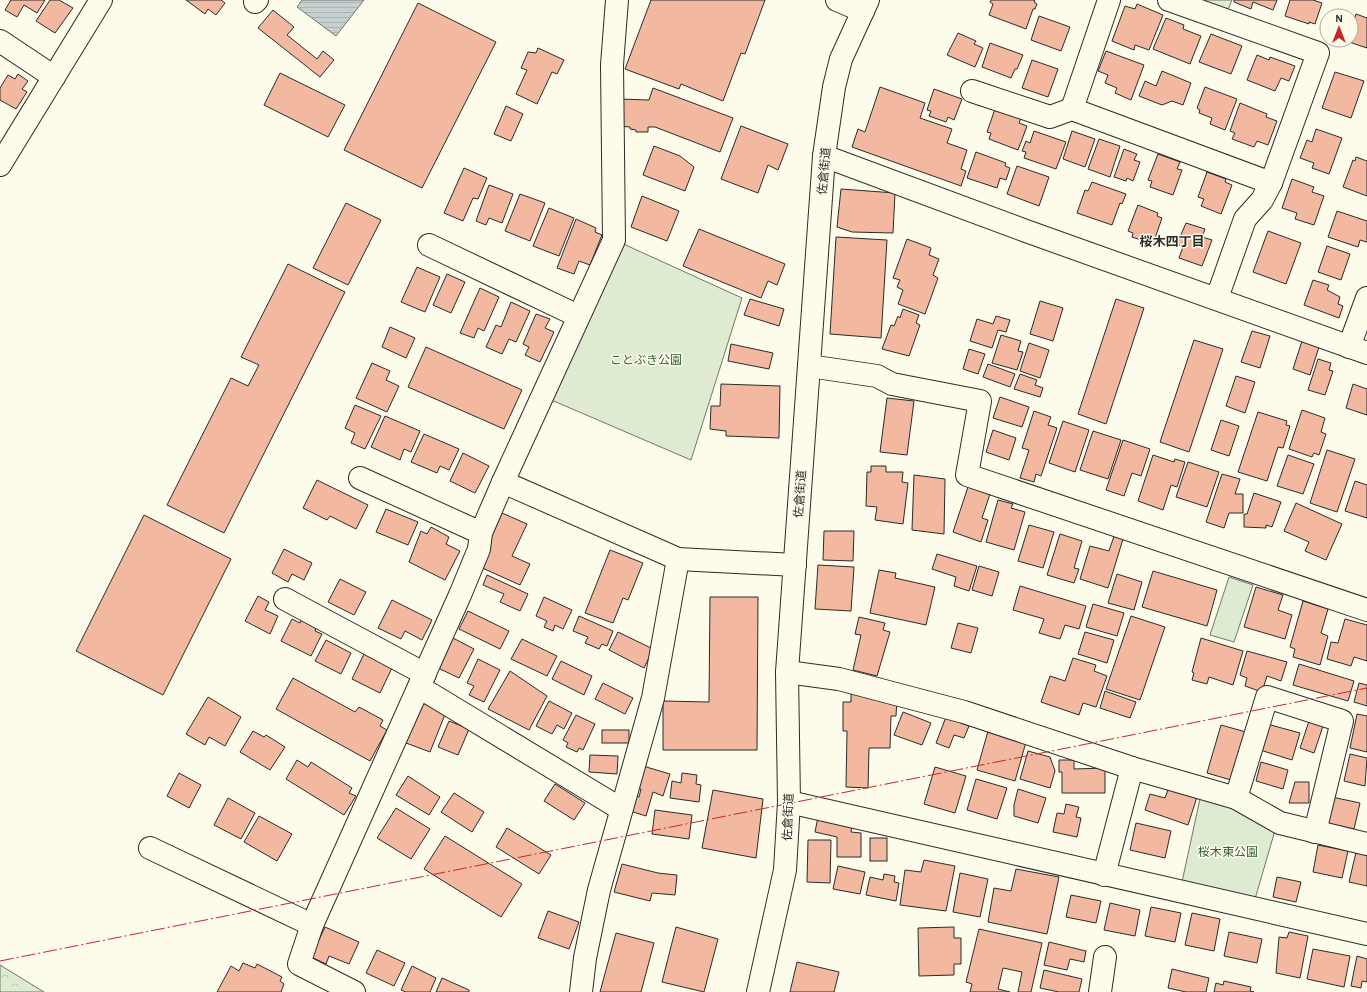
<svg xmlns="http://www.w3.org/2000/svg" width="1367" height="992" viewBox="0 0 1367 992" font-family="'Alegreya Sans','Noto Sans JP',sans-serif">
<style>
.forest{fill:url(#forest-crowns);stroke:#74746e}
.park{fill:#deebd1;stroke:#74746e}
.water{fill:url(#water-rules);stroke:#74746e}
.building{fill:#f2b8a0;stroke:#2b2b2b}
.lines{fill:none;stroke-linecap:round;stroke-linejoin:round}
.minor-casing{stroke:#2b2b2b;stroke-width:24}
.highway-casing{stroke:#2b2b2b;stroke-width:24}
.minor{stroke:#fdfbea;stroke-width:22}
.highway{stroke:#fdfbea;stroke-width:22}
.power{stroke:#c62828;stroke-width:1;stroke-dasharray:14 3 2 3;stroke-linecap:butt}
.labels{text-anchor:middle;stroke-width:3;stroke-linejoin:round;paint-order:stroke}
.street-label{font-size:12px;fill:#2b2b2b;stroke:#fdfbea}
.park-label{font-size:12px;fill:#34623c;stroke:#fdfbea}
.neighbourhood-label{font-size:13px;font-weight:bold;fill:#2b2b2b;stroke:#fdfbea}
</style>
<defs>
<pattern id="forest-crowns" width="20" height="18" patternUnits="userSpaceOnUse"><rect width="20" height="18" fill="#deebd1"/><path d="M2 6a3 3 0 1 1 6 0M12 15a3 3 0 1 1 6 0" fill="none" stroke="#bfcab4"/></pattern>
<pattern id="water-rules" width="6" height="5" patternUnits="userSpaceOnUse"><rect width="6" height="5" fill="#c7d0d0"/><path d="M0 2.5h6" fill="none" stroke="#abb3b3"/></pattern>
</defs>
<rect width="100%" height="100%" fill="#fdfbea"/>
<polygon class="forest" points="0,965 44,992 0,992"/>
<g class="park">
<polygon points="1199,0 1232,0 1227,12"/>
<polygon points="619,242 742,298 691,460 549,399"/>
<polygon points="1229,577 1253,585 1234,642 1210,635"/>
<polygon points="1201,794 1276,827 1255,899 1182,882"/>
</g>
<polygon class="water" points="302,0 364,0 336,36 297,7"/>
<g class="building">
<polygon points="11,0 45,0 37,13 24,5 17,17 5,10"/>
<polygon points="50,0 59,0 73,8 55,33 36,21"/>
<polygon points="186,0 221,0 225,3 216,15 208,9 205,14"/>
<polygon points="651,0 765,0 745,54 741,53 723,101 681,84 679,89 625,69"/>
<polygon points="991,0 1035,0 1034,2 1037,4 1035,9 1033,9 1026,29 989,15 993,4 990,2"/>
<polygon points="1234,0 1277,0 1273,10 1253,2 1251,9 1234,2"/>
<polygon points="1290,0 1313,0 1322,3 1315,24 1309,22 1309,24 1285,16"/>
<polygon points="418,3 496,42 422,188 344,150"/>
<polygon points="1137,4 1163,15 1149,50 1135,45 1134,50 1112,41 1125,6 1135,9"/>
<polygon points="273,10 294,27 287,35 317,59 323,51 334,60 320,77 258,28"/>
<polygon points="1356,14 1367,18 1367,48 1346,41 1351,40 1351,28"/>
<polygon points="1039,16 1070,27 1061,51 1031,40"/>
<polygon points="1166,18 1184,25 1183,29 1201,36 1190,64 1153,49"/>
<polygon points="958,33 976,41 974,44 983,48 975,67 947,55"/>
<polygon points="1211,34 1242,46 1231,74 1199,62"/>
<polygon points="990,43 1023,55 1017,69 1015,69 1011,78 982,67"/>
<polygon points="538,48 564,60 557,74 552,72 537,104 516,94 527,70 521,68 528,52 536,53"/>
<polygon points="1106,51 1144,65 1131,100 1115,93 1117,88 1105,83 1108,75 1098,71"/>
<polygon points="1257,55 1269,60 1270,57 1295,66 1289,81 1281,78 1275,91 1247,80"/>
<polygon points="1032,60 1058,69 1048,97 1022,88"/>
<polygon points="1162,71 1191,83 1183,105 1172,101 1162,105 1139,96 1145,81 1156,86"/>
<polygon points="1335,72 1364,81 1351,118 1322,108"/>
<polygon points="280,73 345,105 328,137 264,105"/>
<polygon points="18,74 28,81 22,89 27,92 16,109 0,100 0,88 8,75 15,79"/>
<polygon points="880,87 925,103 920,118 952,129 947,143 967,150 961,169 966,171 961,186 852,147 858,129 865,132"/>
<polygon points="1205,87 1237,99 1225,130 1210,124 1212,118 1199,113 1200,110 1197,108"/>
<polygon points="653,88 733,118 720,152 655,127 648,127 648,132 636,132 636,130 630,129 630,127 618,126 619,99 649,100"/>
<polygon points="934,89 962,99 954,120 948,117 946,122 929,116 931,111 927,110"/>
<polygon points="1240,103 1267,114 1266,117 1277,121 1268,145 1257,141 1254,147 1232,139 1235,133 1230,131"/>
<polygon points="506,106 523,114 511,141 494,134"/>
<polygon points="995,109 1021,118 1019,123 1027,126 1018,150 989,139 991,133 987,132"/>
<polygon points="741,126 788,144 778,170 768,165 758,193 721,179"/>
<polygon points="1316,129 1342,138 1329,174 1312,168 1314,163 1300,158 1307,140 1312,142"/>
<polygon points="1034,131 1066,142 1056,169 1024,158 1026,152 1022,151 1026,141 1030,143"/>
<polygon points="1072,131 1095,139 1085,167 1063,159"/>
<polygon points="1099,139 1120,146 1110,177 1088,169"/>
<polygon points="654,146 680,156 694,167 685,191 643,175"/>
<polygon points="1124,149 1137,154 1134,160 1140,162 1133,181 1127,178 1126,181 1114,177"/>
<polygon points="976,152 1006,163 1005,166 1010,168 1006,180 1000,178 997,188 967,178"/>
<polygon points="1158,154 1180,162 1177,169 1182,170 1173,195 1150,187 1152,181 1148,180"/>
<polygon points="1356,157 1367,161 1367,196 1343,187 1353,160 1355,161"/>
<polygon points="1017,166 1049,177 1039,206 1007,194"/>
<polygon points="464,168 487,178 478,199 473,198 463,221 444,213"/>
<polygon points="1207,172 1226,179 1225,182 1232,185 1221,214 1201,206 1204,199 1198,197"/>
<polygon points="1292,179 1314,187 1312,192 1324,196 1314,225 1295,219 1297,213 1282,208"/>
<polygon points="1092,182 1126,194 1122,204 1120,203 1112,225 1077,213 1085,190 1088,191"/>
<polygon points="489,185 513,194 502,223 489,218 486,225 476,221"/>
<polygon points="841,189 895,193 893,233 852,232 837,227"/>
<polygon points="520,194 545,203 530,241 505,231"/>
<polygon points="642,196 679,211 667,241 631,227"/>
<polygon points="346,203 381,220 348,285 313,268"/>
<polygon points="1138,205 1158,213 1157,216 1162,218 1153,244 1132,237 1133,233 1128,231"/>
<polygon points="549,208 574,218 559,256 533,246"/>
<polygon points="1337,211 1367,221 1367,242 1360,240 1358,247 1328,237"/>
<polygon points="576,219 596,228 595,232 602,235 590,265 579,261 574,274 557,268"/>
<polygon points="1186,223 1205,229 1202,237 1212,240 1202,266 1179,258 1183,247 1177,244"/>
<polygon points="699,229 785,264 777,285 768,281 761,298 683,266"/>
<polygon points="1268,231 1301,243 1286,284 1253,272"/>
<polygon points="836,237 887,240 881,338 830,334"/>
<polygon points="907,239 931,248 929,255 939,259 933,275 938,278 925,314 898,304 903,290 897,287 900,280 893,278"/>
<polygon points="1327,246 1350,254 1341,280 1318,272"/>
<polygon points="288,264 345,292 224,533 167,505 231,378 248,386 259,365 241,357"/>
<polygon points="417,267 440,277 425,312 401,302"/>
<polygon points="447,274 465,282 451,313 433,305"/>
<polygon points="1313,280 1329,285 1327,290 1340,297 1338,304 1343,306 1339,318 1304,305"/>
<polygon points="480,288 499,297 484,331 478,328 474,338 460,333"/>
<polygon points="750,299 784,309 779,326 744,315"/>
<polygon points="1116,299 1144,308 1106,424 1078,414"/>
<polygon points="1040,301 1063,308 1053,341 1030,334"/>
<polygon points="511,302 530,311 516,342 509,339 502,354 486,347 496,325 501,327"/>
<polygon points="903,309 919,315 916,323 920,325 909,356 882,349 891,325 894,326 898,316 900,318"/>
<polygon points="536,314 550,319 545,328 554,332 540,362 525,355 529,347 523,344"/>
<polygon points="996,316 1010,320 1006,332 998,330 992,348 970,341 977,319 993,324"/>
<polygon points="390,327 415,338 406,358 382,347"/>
<polygon points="1252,331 1270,336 1260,368 1241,362"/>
<polygon points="1001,335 1021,341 1018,351 1023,352 1017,370 992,363"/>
<polygon points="1194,340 1223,349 1189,452 1160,442"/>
<polygon points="1302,341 1319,347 1310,375 1293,369"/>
<polygon points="1029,343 1049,350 1040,378 1020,371"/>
<polygon points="731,344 773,353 769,369 728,361"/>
<polygon points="426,347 522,390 504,429 408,387"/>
<polygon points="969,349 985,354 978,374 963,369"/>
<polygon points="1318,359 1331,363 1329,370 1333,371 1325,395 1308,390"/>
<polygon points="372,363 390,371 386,380 399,386 387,412 356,398"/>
<polygon points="988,364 1015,374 1010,387 983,377"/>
<polygon points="1020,374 1037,380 1035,385 1043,388 1040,397 1014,389"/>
<polygon points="1236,376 1255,382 1245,413 1226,406"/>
<polygon points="721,384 780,386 779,438 726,436 726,431 710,429 711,406 720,406"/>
<polygon points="1353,384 1367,389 1367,415 1346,408"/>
<polygon points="1000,397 1029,407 1022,427 993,418"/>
<polygon points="887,398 914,401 907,455 880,452"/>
<polygon points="355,405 381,416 365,449 351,443 355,433 345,428"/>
<polygon points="1302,410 1325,418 1321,432 1326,434 1319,455 1314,453 1312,457 1289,449"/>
<polygon points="1034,411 1051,417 1048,425 1057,428 1041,476 1036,474 1034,482 1020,478 1029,450 1022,448"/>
<polygon points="1258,412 1287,421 1286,425 1290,426 1283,448 1278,447 1267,481 1238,472"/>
<polygon points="385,416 420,431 411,452 404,449 400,460 371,447"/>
<polygon points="1221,420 1239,426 1229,456 1211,450"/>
<polygon points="1063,421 1089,430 1075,472 1049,463"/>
<polygon points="993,430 1016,438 1009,460 986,452"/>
<polygon points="1093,431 1121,440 1108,479 1080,470"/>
<polygon points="424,434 459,449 449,470 440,466 437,473 411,462"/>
<polygon points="1123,440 1150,449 1141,476 1132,473 1124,496 1106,490"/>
<polygon points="1327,450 1355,459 1337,512 1310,503"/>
<polygon points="463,453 489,466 475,493 450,481"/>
<polygon points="1153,455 1174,462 1175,459 1185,462 1177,487 1171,485 1163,510 1138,501"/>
<polygon points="1288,455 1314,464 1303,494 1277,486"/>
<polygon points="1188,462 1219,472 1207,507 1176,497"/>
<polygon points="871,466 886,466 886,472 903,472 902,482 908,483 903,524 875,520 877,507 866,506 867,472 871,472"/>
<polygon points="1222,474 1240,479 1235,494 1243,494 1243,513 1229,513 1224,528 1206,522"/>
<polygon points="914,475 945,479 944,534 912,530"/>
<polygon points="317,480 368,505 356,529 330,516 327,520 303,508"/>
<polygon points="1355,481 1367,485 1367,518 1345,511"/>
<polygon points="968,487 990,494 982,518 988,520 981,542 953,532"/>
<polygon points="1254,493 1281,502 1272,527 1266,525 1266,528 1244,527 1244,514 1247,514"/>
<polygon points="998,500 1013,504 1011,508 1025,512 1014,550 986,542"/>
<polygon points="1296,503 1342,524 1326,560 1305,551 1309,542 1284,531"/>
<polygon points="386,509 418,522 408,545 376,532"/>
<polygon points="502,513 527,524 512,556 530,564 520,585 478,566"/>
<polygon points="144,515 231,559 163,695 76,651"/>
<polygon points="1029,525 1054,532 1043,568 1018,561"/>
<polygon points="431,527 449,537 446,544 460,551 445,580 409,562 421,531 427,534"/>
<polygon points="824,531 854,531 853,561 823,560"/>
<polygon points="1060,534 1082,541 1074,568 1079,569 1074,583 1047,575"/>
<polygon points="1114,536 1123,539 1108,588 1080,579 1090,546 1109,551"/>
<polygon points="284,549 312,563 304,580 292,574 288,582 272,573"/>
<polygon points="610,550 643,563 628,600 623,598 613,623 585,613"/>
<polygon points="937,554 977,566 969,591 954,586 956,577 932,569"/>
<polygon points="818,565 854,567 851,611 815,609"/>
<polygon points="979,566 999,572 992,596 972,590"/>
<polygon points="879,570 896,573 895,578 935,587 926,625 870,613"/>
<polygon points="1153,571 1217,590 1207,626 1142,607"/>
<polygon points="1117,574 1142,582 1134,610 1108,603"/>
<polygon points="487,575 528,594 520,611 500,602 504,594 483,585"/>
<polygon points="340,579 366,592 354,615 328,602"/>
<polygon points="1020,586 1086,606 1079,629 1065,625 1060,639 1039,633 1044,619 1013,610"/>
<polygon points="1256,587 1283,595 1278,610 1292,615 1285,639 1244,627"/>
<polygon points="258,596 269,602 265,610 278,616 270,634 245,621"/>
<polygon points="544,597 572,610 563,629 555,625 553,631 544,627 547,621 536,616"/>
<polygon points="710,597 758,597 757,750 663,750 663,701 709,702"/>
<polygon points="392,600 432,620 422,640 405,631 401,639 378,628"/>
<polygon points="1303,601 1328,609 1321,633 1328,636 1320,665 1293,657 1295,649 1290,647"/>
<polygon points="1093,604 1124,613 1117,636 1086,627"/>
<polygon points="468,611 509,631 500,649 459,629"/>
<polygon points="579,616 613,631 607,646 602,644 599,649 585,643 588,637 573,631"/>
<polygon points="1131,616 1165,627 1140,700 1106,689"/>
<polygon points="859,617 885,623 883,630 890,632 877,676 853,670 861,635 855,634"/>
<polygon points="302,618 317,625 315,631 322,634 311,656 281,641 292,619 300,623"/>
<polygon points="1345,619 1367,625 1367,661 1354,657 1351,666 1327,659 1331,642 1338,643"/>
<polygon points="958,623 978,628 971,653 951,648"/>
<polygon points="618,632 653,649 644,668 609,650"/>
<polygon points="1085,632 1114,640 1107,663 1078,654"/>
<polygon points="451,637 474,649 459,678 436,667"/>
<polygon points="1201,638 1243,651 1233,685 1209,677 1207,684 1192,680 1194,673 1192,672"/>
<polygon points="522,639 557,656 547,676 511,659"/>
<polygon points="326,640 351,653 341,674 315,661"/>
<polygon points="1247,651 1287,662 1281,681 1267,676 1262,692 1245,686 1247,678 1240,675"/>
<polygon points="364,654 392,668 380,693 352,679"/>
<polygon points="1073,658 1096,665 1094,671 1107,676 1096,707 1083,703 1079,715 1041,702 1050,676 1065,681"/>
<polygon points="478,659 500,670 484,702 469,695 474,686 467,683"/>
<polygon points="561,661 592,676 584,695 552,679"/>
<polygon points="1299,664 1354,681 1348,701 1293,685"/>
<polygon points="510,671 547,696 529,730 488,709"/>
<polygon points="293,678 355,712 359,707 383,720 380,726 387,730 370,761 276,709"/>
<polygon points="603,683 633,698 625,714 595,699"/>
<polygon points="1359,683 1367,685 1367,706 1354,702"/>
<polygon points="1105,691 1136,702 1130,718 1100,708"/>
<polygon points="851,694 877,695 897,699 896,716 891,716 890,748 869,748 868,788 846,787 847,731 843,731 843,702 851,702"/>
<polygon points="208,697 241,717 225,746 209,737 205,745 186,734"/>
<polygon points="549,701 572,713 564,729 557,725 552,734 536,726"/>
<polygon points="422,703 446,712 430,752 406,743"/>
<polygon points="903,712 931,723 922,745 894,735"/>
<polygon points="1357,714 1367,716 1367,752 1350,748"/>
<polygon points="576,715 595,724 583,750 579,748 577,752 566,747 568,743 563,740"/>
<polygon points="946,717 969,726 964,738 954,735 949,748 936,743"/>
<polygon points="449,721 469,729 458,755 438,747"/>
<polygon points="1309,721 1323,726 1314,753 1300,748"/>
<polygon points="1267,724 1300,733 1292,760 1260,750"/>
<polygon points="1221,725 1246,732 1231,780 1207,773"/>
<rect x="602" y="730" width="27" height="13"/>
<polygon points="253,731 264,737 266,735 285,747 270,770 240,752"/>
<polygon points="988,731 1026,742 1015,781 977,770"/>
<polygon points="1028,751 1050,757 1055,771 1050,788 1020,779"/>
<polygon points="1350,754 1367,758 1365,786 1344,781"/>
<polygon points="590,755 618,756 617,774 589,772"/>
<polygon points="297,760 308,767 311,762 352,788 349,793 356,796 344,815 286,779"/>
<polygon points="1059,760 1074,760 1074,769 1105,768 1105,793 1062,793 1062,772 1059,772"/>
<polygon points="1261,762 1288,770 1283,789 1256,781"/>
<polygon points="643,766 670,774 663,796 653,792 646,816 630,811 634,796 639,797 641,789 637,788"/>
<polygon points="935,767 966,776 955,813 924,804"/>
<polygon points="179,773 201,785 189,808 167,796"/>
<polygon points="682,773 697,775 696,784 701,785 699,802 670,798 672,781 681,783"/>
<polygon points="408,776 440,797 429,815 396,795"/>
<polygon points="976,779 1007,788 997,819 967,810"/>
<polygon points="1295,782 1309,782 1309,803 1289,803"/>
<polygon points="555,784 585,803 574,820 544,801"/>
<polygon points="1169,787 1197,797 1188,825 1145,810 1150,794 1165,798"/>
<polygon points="1018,789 1046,798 1038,823 1014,816 1014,805"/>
<polygon points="713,790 763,799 756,858 702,848"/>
<polygon points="454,793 484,812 472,832 441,812"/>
<polygon points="1332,797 1360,803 1354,829 1327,823"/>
<polygon points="228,798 255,813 241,839 214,825"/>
<polygon points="1066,804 1079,807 1076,817 1081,818 1077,837 1053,832 1057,813 1064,814"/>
<polygon points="396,808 430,829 411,859 377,838"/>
<polygon points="655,810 692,815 689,839 652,834"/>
<polygon points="259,816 292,834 277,861 244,842"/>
<polygon points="818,817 852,825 851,832 861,833 861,857 837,857 837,837 815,832"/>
<polygon points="1136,823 1171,831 1165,858 1130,850"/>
<polygon points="507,828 551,855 539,874 496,847"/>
<polygon points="445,836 522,884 501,917 424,869"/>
<rect x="870" y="838" width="17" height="23"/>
<polygon points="808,840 831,840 830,883 807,882"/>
<polygon points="1318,845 1348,851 1342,878 1313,872"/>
<polygon points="1357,848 1367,850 1367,886 1349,882"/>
<polygon points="924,860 955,866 946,911 900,905 905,870 921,872"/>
<polygon points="622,864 658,873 677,875 675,895 652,893 650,901 614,892"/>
<polygon points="838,866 865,872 860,894 833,889"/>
<polygon points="1016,869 1059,877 1047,934 988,922 994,888 1011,891"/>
<polygon points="960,873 988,879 980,917 953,912"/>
<polygon points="884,874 895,876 894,882 899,883 896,901 866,895 870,877 883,880"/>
<polygon points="1277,877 1301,882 1296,902 1273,897"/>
<polygon points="1071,895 1101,901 1096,923 1066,917"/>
<polygon points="1110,903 1140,910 1135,936 1104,930"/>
<polygon points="1151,907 1181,913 1175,942 1145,936"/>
<polygon points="548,911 579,922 569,949 538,938"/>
<polygon points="1192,913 1220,919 1214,951 1185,945"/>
<polygon points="325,927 359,942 349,964 329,956 326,964 311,957"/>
<polygon points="676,927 718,939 704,992 662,982"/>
<polygon points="954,927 954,938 961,938 961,964 954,964 954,975 919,976 918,928"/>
<polygon points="979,929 1042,943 1031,992 1018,992 1022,972 1003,968 998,989 1010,992 970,992 972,984 966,982"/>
<polygon points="1229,932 1262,939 1257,963 1224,956"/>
<polygon points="1289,932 1308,936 1300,978 1276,973 1279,937 1287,938"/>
<polygon points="616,933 654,943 641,992 600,992"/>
<polygon points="1049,942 1086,951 1084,962 1070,959 1067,970 1044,965"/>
<polygon points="1313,949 1350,956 1344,987 1307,979"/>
<polygon points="377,950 405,963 394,986 366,973"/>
<polygon points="1357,956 1367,959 1367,982 1362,981 1361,988 1351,986"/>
<polygon points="797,962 839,972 834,992 790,992"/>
<polygon points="243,963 255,968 257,964 282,977 280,981 284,984 281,992 217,992 231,966 239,971"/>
<polygon points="412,966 436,978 430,992 406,992 401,990"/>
<polygon points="1172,969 1209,978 1206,992 1186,992 1168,988"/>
<polygon points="1044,970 1082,979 1079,992 1059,992 1040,988"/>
<polygon points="442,978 469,990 469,992 436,992"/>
<polygon points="1224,981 1251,987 1250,991 1254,992 1214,992 1216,983 1223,985"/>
</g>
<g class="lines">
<g class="minor-casing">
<g id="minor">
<polyline points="837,0 863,11"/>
<polyline points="1169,0 1318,53 1271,183 1262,200 1245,219 1217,298"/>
<polyline points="255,2 257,0"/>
<polyline points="0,41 54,77"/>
<polyline points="972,91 1050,117 1072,109 1271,183"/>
<polyline points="1072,109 1109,0"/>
<polyline points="824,156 1026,231 1367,353"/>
<polyline points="0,165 101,0"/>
<polyline points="429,245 578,316"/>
<polyline points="1349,347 1367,298"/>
<polyline points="809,366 877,376 892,384 980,401 967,475 1367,610"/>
<polyline points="360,478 481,533"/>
<polyline points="503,482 678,559 795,565"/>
<polyline points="285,599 425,674"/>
<polyline points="787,672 839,679 964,712 1132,768 1236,798 1280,823 1367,844"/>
<polyline points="419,687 621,809"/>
<polyline points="1236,798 1267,697 1342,721 1315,832"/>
<polyline points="789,802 1367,934"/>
<polyline points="150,848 312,925"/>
<polyline points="1104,875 1132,768"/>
<polyline points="354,992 299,964 312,925 460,595 479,549 481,533 503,482 614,240 612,65 617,0"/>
<polyline points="581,992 585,958 599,890 653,698 678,559"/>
<polyline points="1100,992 1105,957"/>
</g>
</g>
<g class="highway-casing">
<polyline id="highway" points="758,992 785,870 789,802 787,672 824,156 834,87 841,59 868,0"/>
</g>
<use href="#minor" class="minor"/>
<use href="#highway" class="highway"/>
<polyline class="power" points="0,961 1367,688"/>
</g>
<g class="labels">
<g class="street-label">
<text transform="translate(824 171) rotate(-85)" y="4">佐倉街道</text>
<text transform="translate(800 494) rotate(-86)" y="4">佐倉街道</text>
<text transform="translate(788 817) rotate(-88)" y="4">佐倉街道</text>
</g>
<g class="park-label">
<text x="646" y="364">ことぶき公園</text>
<text x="1228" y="856">桜木東公園</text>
</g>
<g class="neighbourhood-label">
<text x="1172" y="246">桜木四丁目</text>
</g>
</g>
<g transform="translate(1339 28)"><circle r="19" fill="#fdfbea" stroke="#a9a89e"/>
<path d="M0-3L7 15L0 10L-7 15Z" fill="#c62828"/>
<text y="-6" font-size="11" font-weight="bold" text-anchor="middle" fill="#2b2b2b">N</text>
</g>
</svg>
